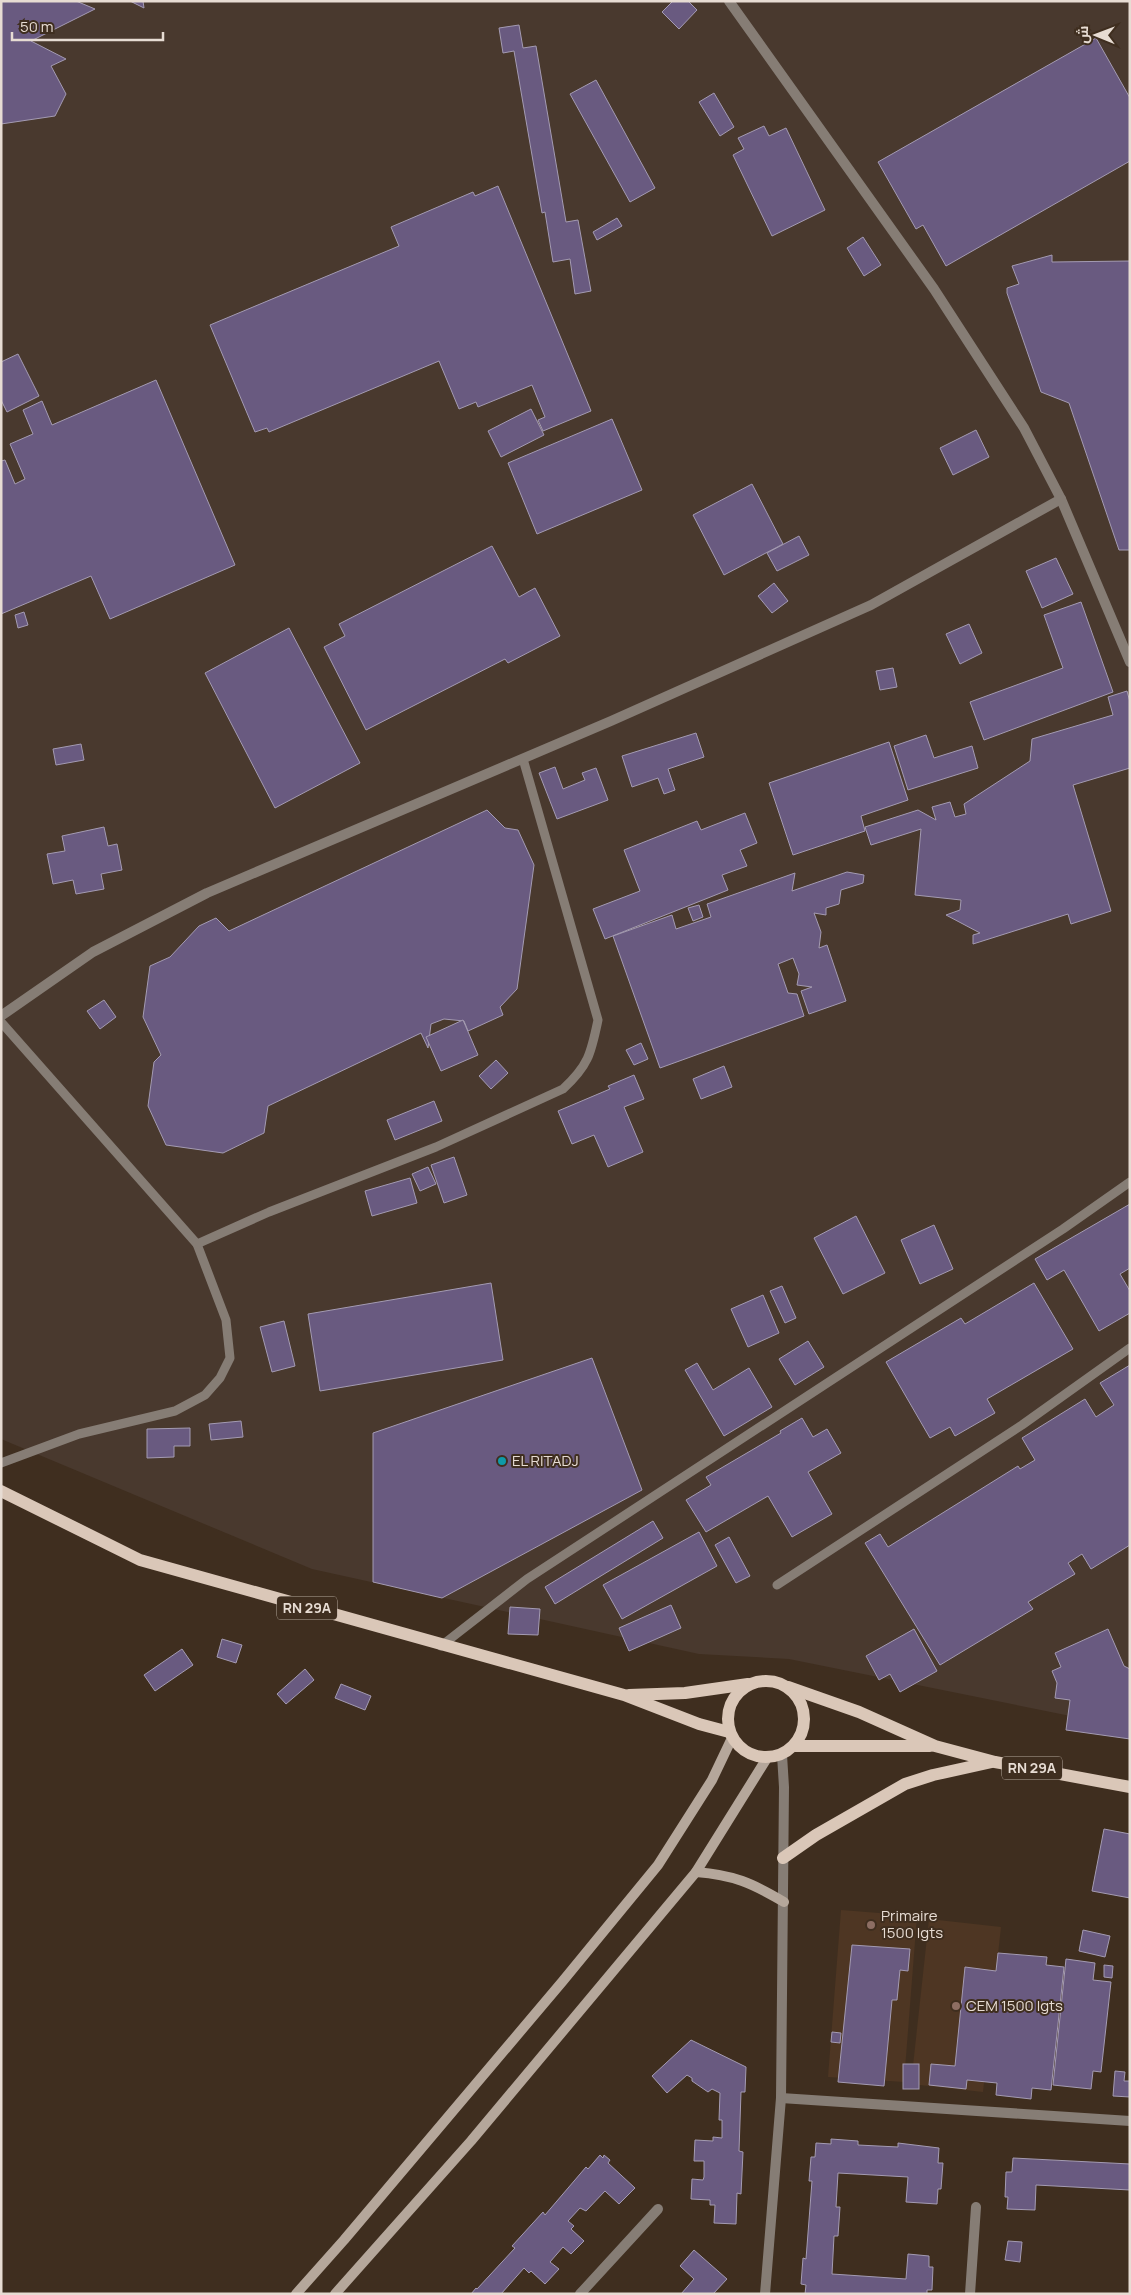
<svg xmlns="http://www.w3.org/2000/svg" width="1131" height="2295" viewBox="0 0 1131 2295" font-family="Manrope,Cairo,sans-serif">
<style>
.industrial{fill:#49392e}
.built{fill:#4e3623}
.building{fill:#695a80;stroke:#a49bb2}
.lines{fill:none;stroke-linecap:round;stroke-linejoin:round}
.lane{stroke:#867d75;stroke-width:9}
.street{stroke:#867d75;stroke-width:10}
.secondary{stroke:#b5a79b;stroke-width:10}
.primary{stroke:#dac7b8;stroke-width:12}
.culture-dot{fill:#0f9aa8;stroke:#3f2e1f;stroke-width:2}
.education-dot{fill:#8d6e63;stroke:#3f2e1f;stroke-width:2}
.labels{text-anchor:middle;stroke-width:4;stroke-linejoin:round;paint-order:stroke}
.shield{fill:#3f2e1f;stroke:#b5a89d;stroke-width:1}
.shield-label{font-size:14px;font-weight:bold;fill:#e7dcd3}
.poi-label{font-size:15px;fill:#e7dcd3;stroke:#3f2e1f;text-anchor:start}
</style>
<rect width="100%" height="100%" fill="#3f2e1f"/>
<polygon class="industrial" points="1,1 1130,1 1130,1728 789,1659 699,1654 312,1569 1,1439"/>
<g class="built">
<polygon points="841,1910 917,1916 904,2082 828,2077"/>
<polygon points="929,1919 1001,1927 983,2092 911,2084"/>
</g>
<g class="building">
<polygon points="1,1 76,1 95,9 31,41 66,59 51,66 66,94 55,116 1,124"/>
<polygon points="130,1 143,1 144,8"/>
<polygon points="673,1 688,1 697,10 679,29 662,12"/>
<polygon points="519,25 523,48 536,46 566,222 578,220 591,291 575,294 570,259 553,262 545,212 542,213 514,51 503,53 499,28"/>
<polygon points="1096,38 1130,98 1130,161 946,266 923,225 916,229 878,162"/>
<polygon points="596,80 655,188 630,202 570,94"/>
<polygon points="714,93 734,127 720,136 699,102"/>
<polygon points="764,126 769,136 786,128 825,210 772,236 733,155 744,149 738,138"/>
<polygon points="498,186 591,411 543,431 538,420 545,417 532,385 478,407 476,402 459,409 439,361 269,432 267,428 255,432 210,325 399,246 391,227 473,192 475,196"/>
<polygon points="617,218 622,226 597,240 593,232"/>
<polygon points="863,237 881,265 864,276 847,248"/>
<polygon points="1052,255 1052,262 1130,261 1130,550 1119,550 1069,403 1041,392 1007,293 1007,288 1019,284 1012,266"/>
<polygon points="18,354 39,396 7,412 1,400 1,362"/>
<polygon points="156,380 235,565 110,619 91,576 1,614 1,461 5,460 15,484 25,479 10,444 33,434 23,410 42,401 52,425"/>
<polygon points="531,409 544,435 501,457 488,431"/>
<polygon points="612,419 642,490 537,534 508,463"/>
<polygon points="976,430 989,457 953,475 940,448"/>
<polygon points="752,484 783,544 724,575 693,515"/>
<polygon points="799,536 809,555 777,571 767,553"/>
<polygon points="492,546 519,597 535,588 560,636 508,663 505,659 366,730 324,647 345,636 339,624"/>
<polygon points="1056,558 1073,594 1042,608 1026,571"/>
<polygon points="774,583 788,601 772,613 758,596"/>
<polygon points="1081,602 1113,692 984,740 970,702 1063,668 1044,615"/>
<polygon points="24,612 28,625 18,628 15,615"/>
<polygon points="969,624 982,653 960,664 946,634"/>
<polygon points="289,628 360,763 275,808 205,673"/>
<polygon points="893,668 897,687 880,690 876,671"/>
<polygon points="1127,691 1130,702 1130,768 1073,785 1111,911 1071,924 1068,914 973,944 973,935 980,933 946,915 960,910 961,900 915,895 921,829 871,845 865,827 918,810 936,820 932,807 950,802 955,817 966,814 964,804 1030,761 1032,739 1113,715 1108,697"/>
<polygon points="696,733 704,757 668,769 675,790 664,794 658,778 632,787 622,756"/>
<polygon points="926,735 934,758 972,746 978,768 908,790 894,746"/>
<polygon points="889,742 908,800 861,816 865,831 793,855 769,783"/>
<polygon points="81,744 84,760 56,765 53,749"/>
<polygon points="555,767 563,789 585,780 582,773 596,768 608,800 557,819 539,773"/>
<polygon points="487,810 505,828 518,830 534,865 517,989 500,1007 503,1015 468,1031 464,1021 444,1019 431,1024 428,1048 421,1033 268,1106 264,1133 223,1153 166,1145 148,1106 154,1062 161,1055 143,1017 150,966 170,957 199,926 216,918 229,931"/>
<polygon points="745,813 757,843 740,850 747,866 722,875 728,890 605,939 593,909 640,891 624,850 697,821 701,830"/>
<polygon points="104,827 108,846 117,844 122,870 101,874 104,889 76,894 73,880 53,884 47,854 65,851 62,836"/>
<polygon points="847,872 864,875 863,883 841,890 839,904 826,908 826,915 814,913 821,932 819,948 827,945 846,1001 809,1014 801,991 812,987 797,985 799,974 793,958 778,964 788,993 797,994 804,1016 660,1068 613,936 672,915 676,929 711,917 707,904 795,873 792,891"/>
<polygon points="699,905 703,917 693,921 688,908"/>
<polygon points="104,1000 116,1017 100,1029 87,1011"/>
<polygon points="463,1020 478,1055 441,1071 426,1037"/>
<polygon points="641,1043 648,1059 634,1065 626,1050"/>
<polygon points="496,1060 508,1073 491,1089 479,1076"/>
<polygon points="724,1066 732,1087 701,1099 693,1079"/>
<polygon points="634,1075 644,1099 624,1107 643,1152 608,1167 594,1135 572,1144 558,1111 610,1089 608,1086"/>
<polygon points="434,1101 442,1121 395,1140 387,1120"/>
<polygon points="454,1157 467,1195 444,1203 431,1165"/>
<polygon points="428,1167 436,1184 420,1191 412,1174"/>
<polygon points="410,1178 417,1203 372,1216 365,1191"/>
<polygon points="1130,1204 1130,1268 1120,1274 1130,1291 1130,1313 1099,1331 1064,1270 1047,1280 1035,1259"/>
<polygon points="856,1216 885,1273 843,1294 814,1238"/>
<polygon points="934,1225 953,1269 920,1284 901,1240"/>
<polygon points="491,1283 503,1360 320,1391 308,1314"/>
<polygon points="1034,1283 1073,1349 987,1399 995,1413 955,1436 950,1427 930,1438 886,1362 961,1318 965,1324"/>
<polygon points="782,1286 796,1318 785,1323 770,1291"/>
<polygon points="763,1295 779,1333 748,1347 731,1309"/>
<polygon points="284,1321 295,1366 272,1372 260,1327"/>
<polygon points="808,1341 824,1367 795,1385 779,1359"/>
<polygon points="592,1358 642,1490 442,1598 373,1582 373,1433"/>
<polygon points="697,1363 713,1390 749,1368 772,1407 724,1436 685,1370"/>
<polygon points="1130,1365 1130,1545 1091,1569 1082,1554 1068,1563 1075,1574 1028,1602 1033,1609 940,1665 865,1543 880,1534 888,1547 1018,1466 1020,1469 1035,1460 1022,1438 1085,1399 1096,1417 1114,1405 1100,1383"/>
<polygon points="802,1418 813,1437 827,1429 841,1453 808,1472 832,1514 792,1537 768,1496 706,1532 686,1500 711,1485 706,1477 781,1433 780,1431"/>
<polygon points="241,1421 243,1437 211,1440 209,1424"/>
<polygon points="190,1428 190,1446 174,1446 174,1457 147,1458 147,1429"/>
<polygon points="653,1521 663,1538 555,1604 545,1587"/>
<polygon points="699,1532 717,1566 622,1619 603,1585"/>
<polygon points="729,1537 750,1576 736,1583 715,1545"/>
<polygon points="671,1605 681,1628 629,1651 619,1628"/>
<polygon points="510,1607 540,1609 538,1635 508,1634"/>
<polygon points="914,1629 937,1671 900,1692 890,1674 879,1680 866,1656"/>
<polygon points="1108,1629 1124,1666 1130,1669 1130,1739 1066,1730 1070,1700 1055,1698 1057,1683 1052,1671 1061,1667 1055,1653"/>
<polygon points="222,1639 242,1645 236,1663 217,1657"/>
<polygon points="182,1649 193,1665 155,1691 144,1675"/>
<polygon points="305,1669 314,1680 286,1704 277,1694"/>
<polygon points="341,1684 371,1696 365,1710 335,1698"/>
<polygon points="1104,1829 1130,1834 1130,1898 1092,1891"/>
<polygon points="1083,1930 1110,1936 1105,1957 1079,1951"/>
<polygon points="852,1945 910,1949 908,1971 900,1970 897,2000 892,2000 884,2086 838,2082"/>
<polygon points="998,1953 1047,1957 1046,1965 1064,1967 1051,2090 1032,2088 1031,2099 996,2095 997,2083 967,2080 966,2089 929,2085 931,2064 955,2066 965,1967 996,1971"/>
<polygon points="1066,1959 1095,1963 1093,1980 1111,1982 1101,2072 1093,2071 1091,2089 1053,2085"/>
<polygon points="1104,1965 1113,1966 1112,1978 1104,1977"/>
<polygon points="832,2032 841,2033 840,2043 831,2042"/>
<polygon points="691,2040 746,2067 745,2092 741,2092 739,2151 743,2152 741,2194 737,2193 736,2224 714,2223 715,2205 710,2205 710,2200 691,2199 692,2179 703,2180 704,2177 704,2161 694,2161 695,2140 713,2141 713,2137 722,2138 722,2120 719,2120 720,2093 712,2089 708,2092 692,2081 692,2078 687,2075 667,2093 652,2076"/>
<rect x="903" y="2064" width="16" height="25"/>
<polygon points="1115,2071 1125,2072 1124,2081 1130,2081 1130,2097 1113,2096"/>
<polygon points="831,2139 858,2141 858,2145 898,2147 898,2143 939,2148 938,2163 943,2163 941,2189 938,2189 937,2204 906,2202 908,2177 838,2173 836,2207 840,2207 838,2236 834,2236 832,2274 906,2279 908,2254 929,2256 929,2267 933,2267 932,2290 927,2290 927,2294 805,2294 806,2285 801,2284 803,2258 806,2259 812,2181 809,2181 811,2157 815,2157 816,2143 831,2144"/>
<polygon points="600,2155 603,2158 604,2155 610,2160 608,2163 635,2188 619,2204 605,2191 586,2211 580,2208 568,2221 574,2226 571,2229 584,2241 571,2254 563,2247 550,2262 559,2269 545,2284 531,2271 529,2273 524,2268 501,2294 471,2294 476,2288 477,2289 515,2248 512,2246 543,2212 545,2215 586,2167 588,2169"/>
<polygon points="1013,2158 1130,2164 1130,2190 1036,2185 1035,2210 1007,2209 1008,2197 1005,2197 1006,2172 1012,2172"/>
<polygon points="1008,2241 1022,2242 1020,2262 1005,2260"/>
<polygon points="694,2250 727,2279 713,2294 681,2294 694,2279 680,2266"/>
</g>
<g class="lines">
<g class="lane">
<polyline points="1,1022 197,1244 226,1320 230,1358 220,1378 205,1395 175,1411 79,1434 1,1463"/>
<path d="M197 1244 269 1212 436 1147 563 1089C589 1065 591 1053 598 1020L523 759"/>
<polyline points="777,1585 1022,1425 1130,1348"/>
<polyline points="441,1646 527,1579 1063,1229 1130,1182"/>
</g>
<g class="street">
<polyline points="729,1 934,289 1024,428 1061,499 1130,662"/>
<polyline points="1,1016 93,952 207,893 611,721 871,605 1061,499"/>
<polyline points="781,2098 1130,2121"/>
<polyline points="580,2294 658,2209"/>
<polyline points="765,2294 781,2098 784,1787 782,1755"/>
<polyline points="970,2294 976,2207"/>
</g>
<g class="secondary">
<path d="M696 1872C734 1875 752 1883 784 1902"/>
<polyline points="296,2294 344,2240 562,1982 658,1865 712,1780 732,1738"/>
<polyline points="335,2294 471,2141 696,1872 767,1758"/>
</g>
<g class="primary">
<polyline points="1,1491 140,1560 624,1695 699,1724 729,1732"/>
<circle cx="766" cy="1719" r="38"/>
<polyline points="788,1687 859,1712 935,1746 995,1762 1130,1787"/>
<polyline points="629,1695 685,1693 748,1684"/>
<polyline points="795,1746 930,1746"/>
<polyline points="783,1858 816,1835 905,1784 933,1775 992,1762"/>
</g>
</g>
<circle class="culture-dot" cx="502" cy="1461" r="5"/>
<g class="education-dot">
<circle cx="871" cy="1925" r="5"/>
<circle cx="956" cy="2006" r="5"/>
</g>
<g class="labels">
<g class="shield">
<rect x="277" y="1596.5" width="60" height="23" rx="4"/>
<rect x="1002" y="1756.5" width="60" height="23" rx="4"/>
</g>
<g class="shield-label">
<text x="307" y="1613">RN 29A</text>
<text x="1032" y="1773">RN 29A</text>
</g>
<g class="poi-label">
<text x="512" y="1466">EL RITADJ</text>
<text x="881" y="1921">Primaire<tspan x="881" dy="17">1500 lgts</tspan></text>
<text x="966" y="2011">CEM 1500 lgts</text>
</g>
</g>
<rect width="1131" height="2295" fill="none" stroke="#e7dcd3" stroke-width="5"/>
<g transform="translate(1096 35) rotate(271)" stroke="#3f2e1f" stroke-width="4" paint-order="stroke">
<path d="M0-4L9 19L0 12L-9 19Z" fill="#e7dcd3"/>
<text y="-8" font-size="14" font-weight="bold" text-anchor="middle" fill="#e7dcd3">ش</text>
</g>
<path d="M12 32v8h151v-8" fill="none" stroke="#e7dcd3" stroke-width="2.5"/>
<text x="20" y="32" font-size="15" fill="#e7dcd3" stroke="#3f2e1f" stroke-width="4" paint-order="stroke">50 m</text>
</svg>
